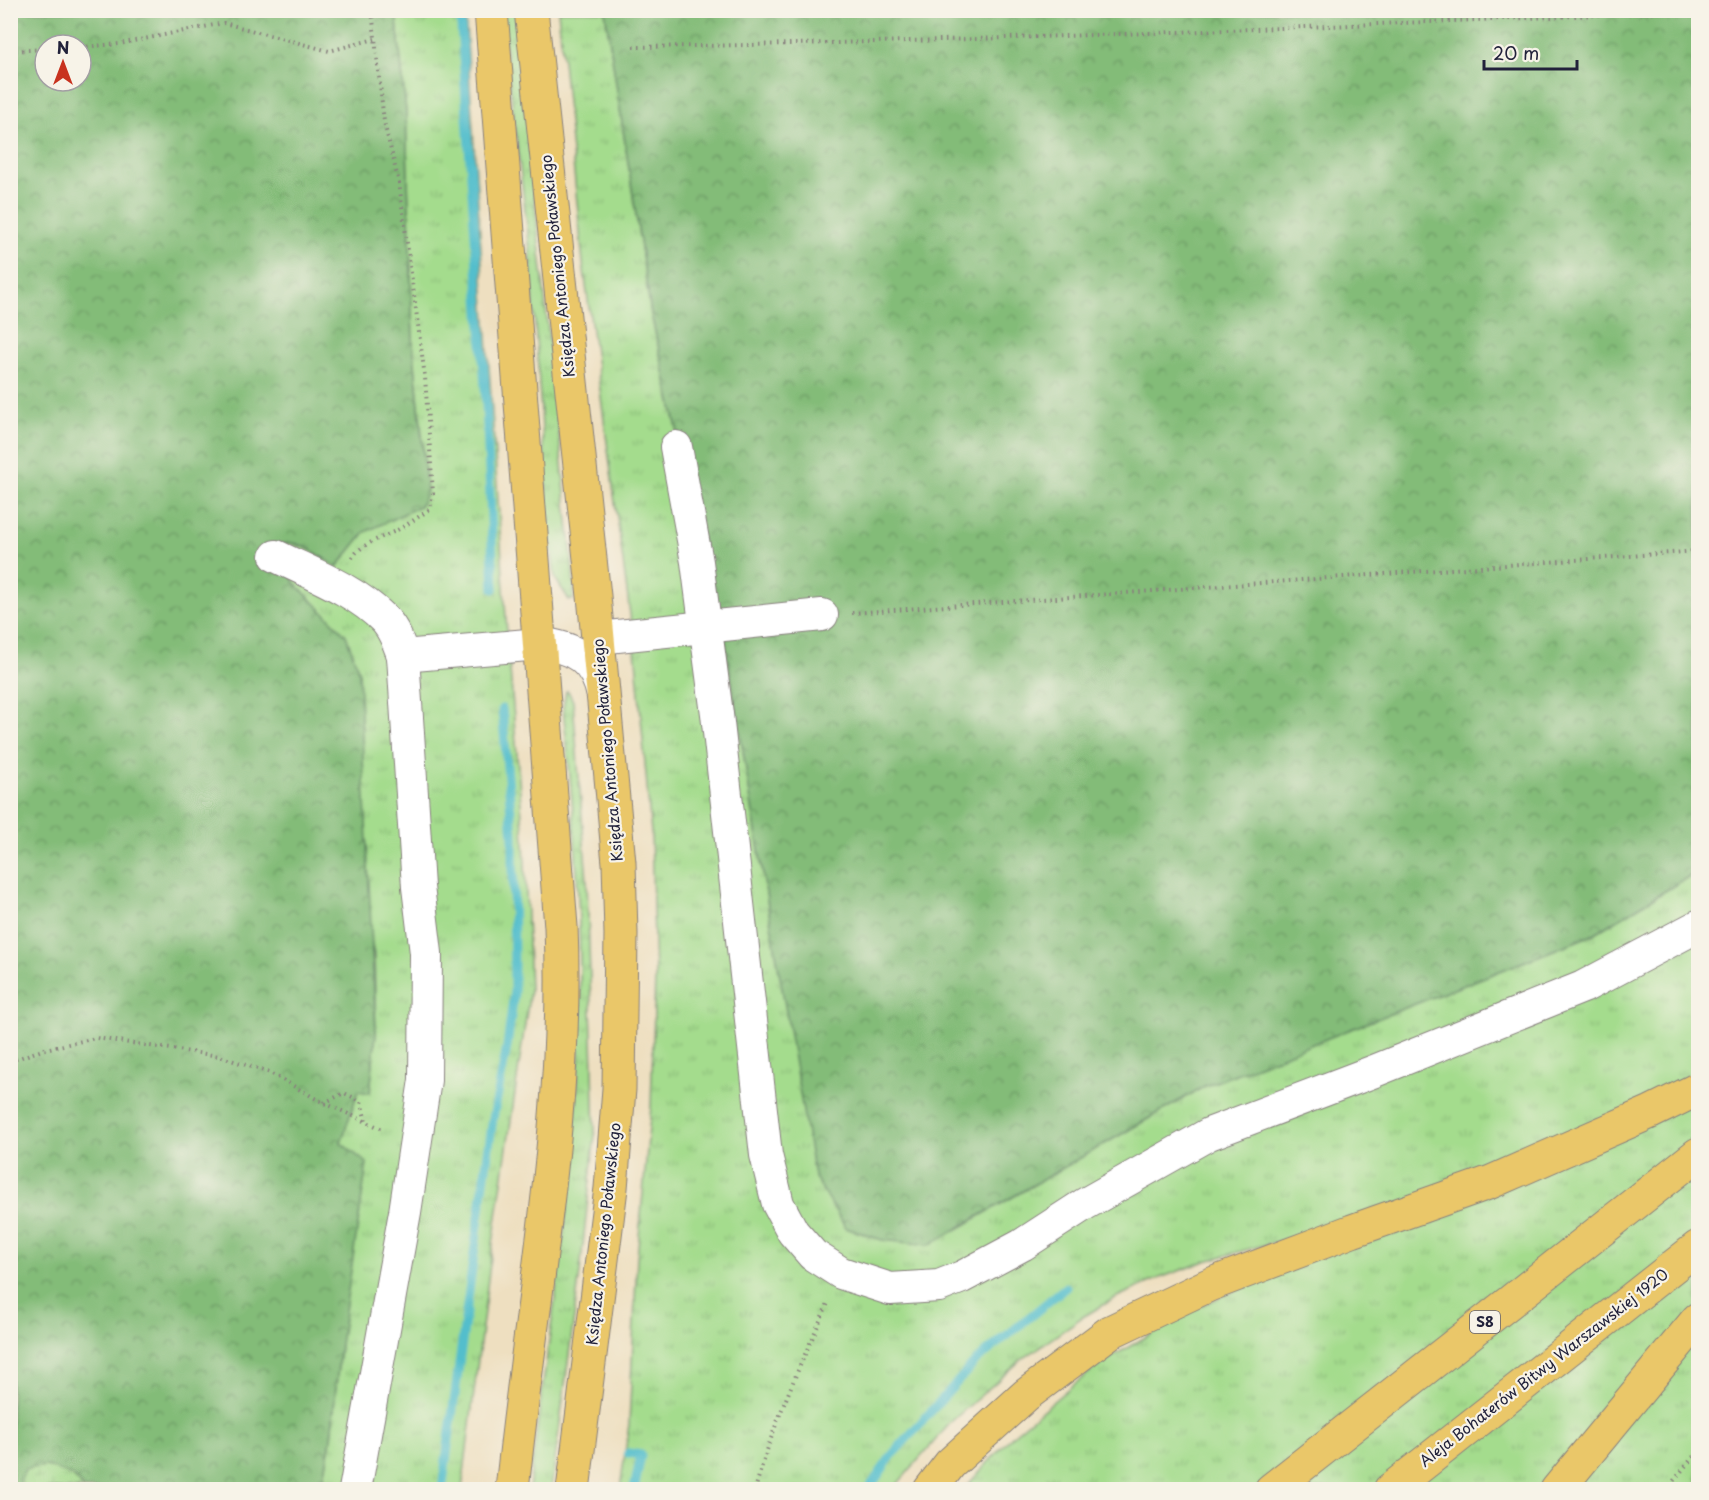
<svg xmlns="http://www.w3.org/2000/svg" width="1709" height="1500" viewBox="0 0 1709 1500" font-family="'Playpen Sans',sans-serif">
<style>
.grass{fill:url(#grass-tufts);stroke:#637f64;stroke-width:1.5}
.forest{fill:url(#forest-crowns);stroke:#526f5a;stroke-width:1.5;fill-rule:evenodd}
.wetland{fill:url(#wetland-marsh);stroke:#637f64;stroke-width:1.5}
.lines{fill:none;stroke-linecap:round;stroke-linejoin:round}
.stream{stroke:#52becc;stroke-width:9}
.minor-casing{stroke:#88807e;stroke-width:34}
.major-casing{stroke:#88807e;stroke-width:35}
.highway-casing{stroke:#88807e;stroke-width:35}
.path{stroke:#88807e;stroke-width:4;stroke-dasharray:1.5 4.5;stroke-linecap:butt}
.minor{stroke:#fff;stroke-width:32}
.major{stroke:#eac769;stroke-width:33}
.highway{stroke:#eac769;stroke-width:33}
.labels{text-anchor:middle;stroke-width:4.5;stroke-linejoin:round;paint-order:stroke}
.shield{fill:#f7f3e8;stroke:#62616f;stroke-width:1.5}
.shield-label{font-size:14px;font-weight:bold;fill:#22223b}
.street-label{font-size:15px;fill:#22223b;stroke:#f7f3e8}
</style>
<defs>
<pattern id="grass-tufts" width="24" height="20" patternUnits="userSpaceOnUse" patternTransform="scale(1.5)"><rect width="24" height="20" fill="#a4dc8d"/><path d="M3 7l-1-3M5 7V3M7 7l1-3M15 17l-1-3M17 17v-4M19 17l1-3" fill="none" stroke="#8dbc7b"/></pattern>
<pattern id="forest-crowns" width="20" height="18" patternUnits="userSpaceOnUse" patternTransform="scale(1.5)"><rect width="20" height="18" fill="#83bc78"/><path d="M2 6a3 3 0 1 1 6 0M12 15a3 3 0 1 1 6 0" fill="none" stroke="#6b9864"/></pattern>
<pattern id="wetland-marsh" width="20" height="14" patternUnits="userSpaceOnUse" patternTransform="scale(1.5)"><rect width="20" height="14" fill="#a4dc8d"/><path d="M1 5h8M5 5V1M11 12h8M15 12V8" fill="none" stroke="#8dbc7b"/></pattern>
</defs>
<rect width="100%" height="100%" fill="#f7f3e8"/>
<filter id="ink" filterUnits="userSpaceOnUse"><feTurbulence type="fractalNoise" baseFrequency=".0167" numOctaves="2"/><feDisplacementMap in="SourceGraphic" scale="12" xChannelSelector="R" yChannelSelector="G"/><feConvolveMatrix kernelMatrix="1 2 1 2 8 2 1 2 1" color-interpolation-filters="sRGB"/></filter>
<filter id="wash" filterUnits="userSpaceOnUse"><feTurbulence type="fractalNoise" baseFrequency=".008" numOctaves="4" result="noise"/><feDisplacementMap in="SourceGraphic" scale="24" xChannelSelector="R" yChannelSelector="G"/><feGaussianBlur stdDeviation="1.35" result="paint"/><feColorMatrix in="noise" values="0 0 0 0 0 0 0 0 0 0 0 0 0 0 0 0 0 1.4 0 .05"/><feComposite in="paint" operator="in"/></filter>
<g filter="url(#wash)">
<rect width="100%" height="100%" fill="#eedfc0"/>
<g class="grass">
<path d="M396 11H465L507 633 524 840 530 990 489 1271 462 1489H322L331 1439 340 1345 341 1143 358 1090 370 1093 376 1033 374 954 293 581 282 545C296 537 323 559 337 567L365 532 420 506 424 455 413 343 406 112Z"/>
<polygon points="501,11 515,11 572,561 574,590 573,600 569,600 555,578 549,530 530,250"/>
<polygon points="558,11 605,11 651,314 725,640 771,924 930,1245 1205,1086 1592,935 1698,871 1698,1489 964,1489 1013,1435 1069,1388 1105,1361 1195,1308 1485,1184 1206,1261 1160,1278 1117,1297 1081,1318 1020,1361 953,1420 893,1489 620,1489 629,1424 637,1258 651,1106 655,978 651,833 636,659 583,263"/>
<path d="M566 691H568L573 701 587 881 595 1134 580 1272 551 1489 529 1490C546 1346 574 1202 579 1057 583 940 576 823 563 708Z"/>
</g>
<g class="forest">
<path d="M10 11H396L406 112 413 343 427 492 420 506 365 532 337 567C323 559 298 536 282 545L293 581 346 635 359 672 376 1033 370 1093 358 1091 341 1143 367 1163 340 1345 331 1439 322 1489H11ZM45 45H81V81H45Z"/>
<polygon points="605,11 1698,11 1698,871 1592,935 1205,1086 929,1245 882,1240 846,1228 814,1176 771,924 725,640 651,314"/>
</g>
<polygon class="wetland" points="47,1466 73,1476 84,1489 18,1489 25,1469"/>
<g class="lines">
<g class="stream">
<polyline points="460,10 486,402 494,589"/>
<polyline points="628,1453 641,1455 634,1490"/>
<polyline points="442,1490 478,1224 493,1118 507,1047 514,992 513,836 502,709"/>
<polyline points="868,1490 892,1455 976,1361 1066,1287"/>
</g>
</g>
</g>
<g filter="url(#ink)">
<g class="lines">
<g class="minor-casing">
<g id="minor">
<polyline points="676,447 697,562 717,714 766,1155 778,1204 793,1232 813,1255 841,1273 890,1289 939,1286 962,1277 1022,1245 1085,1204 1209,1134 1372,1072 1583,987 1698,926"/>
<path d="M276 556C312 574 355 590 384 619 394 629 399 644 403 656L418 887 426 953 425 1080 405 1212 355 1490"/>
<polyline points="598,638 822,615"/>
<path d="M403 656 539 644C574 646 596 660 603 696"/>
</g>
</g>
<g class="major-casing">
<g id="major">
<path d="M491 10 561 927C569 1116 531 1302 512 1490"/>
<polyline points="531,10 594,596 619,863 621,934 619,1089 611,1188 573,1490"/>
</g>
</g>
<g class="highway-casing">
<g id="highway">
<polyline points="930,1490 950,1464 1026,1395 1110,1332 1209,1285 1352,1231 1491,1182 1651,1112 1698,1089"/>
<polyline points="1271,1490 1698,1154"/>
<polyline points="1390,1490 1698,1247"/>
<polyline points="1557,1490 1698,1319"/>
</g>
</g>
<g class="path">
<polyline points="81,47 119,44 224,23 329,51 375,39"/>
<path d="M633 47C989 42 1343 25 1698 11"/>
<polyline points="10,51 45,49"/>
<path d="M352 558C362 542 386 537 401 528 411 522 420 516 430 509L433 493 425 377 399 183 384 122 372 10"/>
<polyline points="852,613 1698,551"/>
<polyline points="10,1061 45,1049 96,1038 219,1056 270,1073 324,1103 385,1130"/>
<polyline points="324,1103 344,1093 361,1101 366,1122"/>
<path d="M755 1490C773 1423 801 1363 829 1301"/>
<polyline points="1666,1490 1698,1451"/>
</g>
<use href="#minor" class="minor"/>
<use href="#major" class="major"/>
<use href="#highway" class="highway"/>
</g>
</g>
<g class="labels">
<rect class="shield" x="1470" y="1311" width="30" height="22" rx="4.5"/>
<g class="shield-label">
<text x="1485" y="1327">S8</text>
</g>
<g class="street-label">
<text transform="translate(558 266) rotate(-96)" y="5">Księdza Antoniego Poławskiego</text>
<text transform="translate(608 750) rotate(-95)" y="5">Księdza Antoniego Poławskiego</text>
<text transform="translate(604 1234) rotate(-84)" y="5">Księdza Antoniego Poławskiego</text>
<text transform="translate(1544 1368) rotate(-38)" y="5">Aleja Bohaterów Bitwy Warszawskiej 1920</text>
</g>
</g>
<rect width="1709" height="1500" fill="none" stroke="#f7f3e8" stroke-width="36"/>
<g transform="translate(63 63)"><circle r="28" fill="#f7f3e8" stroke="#a29fa3" stroke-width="1.5"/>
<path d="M0-4.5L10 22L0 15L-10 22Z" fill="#c8321e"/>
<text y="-9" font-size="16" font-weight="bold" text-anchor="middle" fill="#22223b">N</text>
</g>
<path d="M1484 60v9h93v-9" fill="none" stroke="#22223b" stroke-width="3"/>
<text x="1493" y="60" font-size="18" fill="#22223b" stroke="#f7f3e8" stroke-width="4.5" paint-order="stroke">20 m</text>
</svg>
